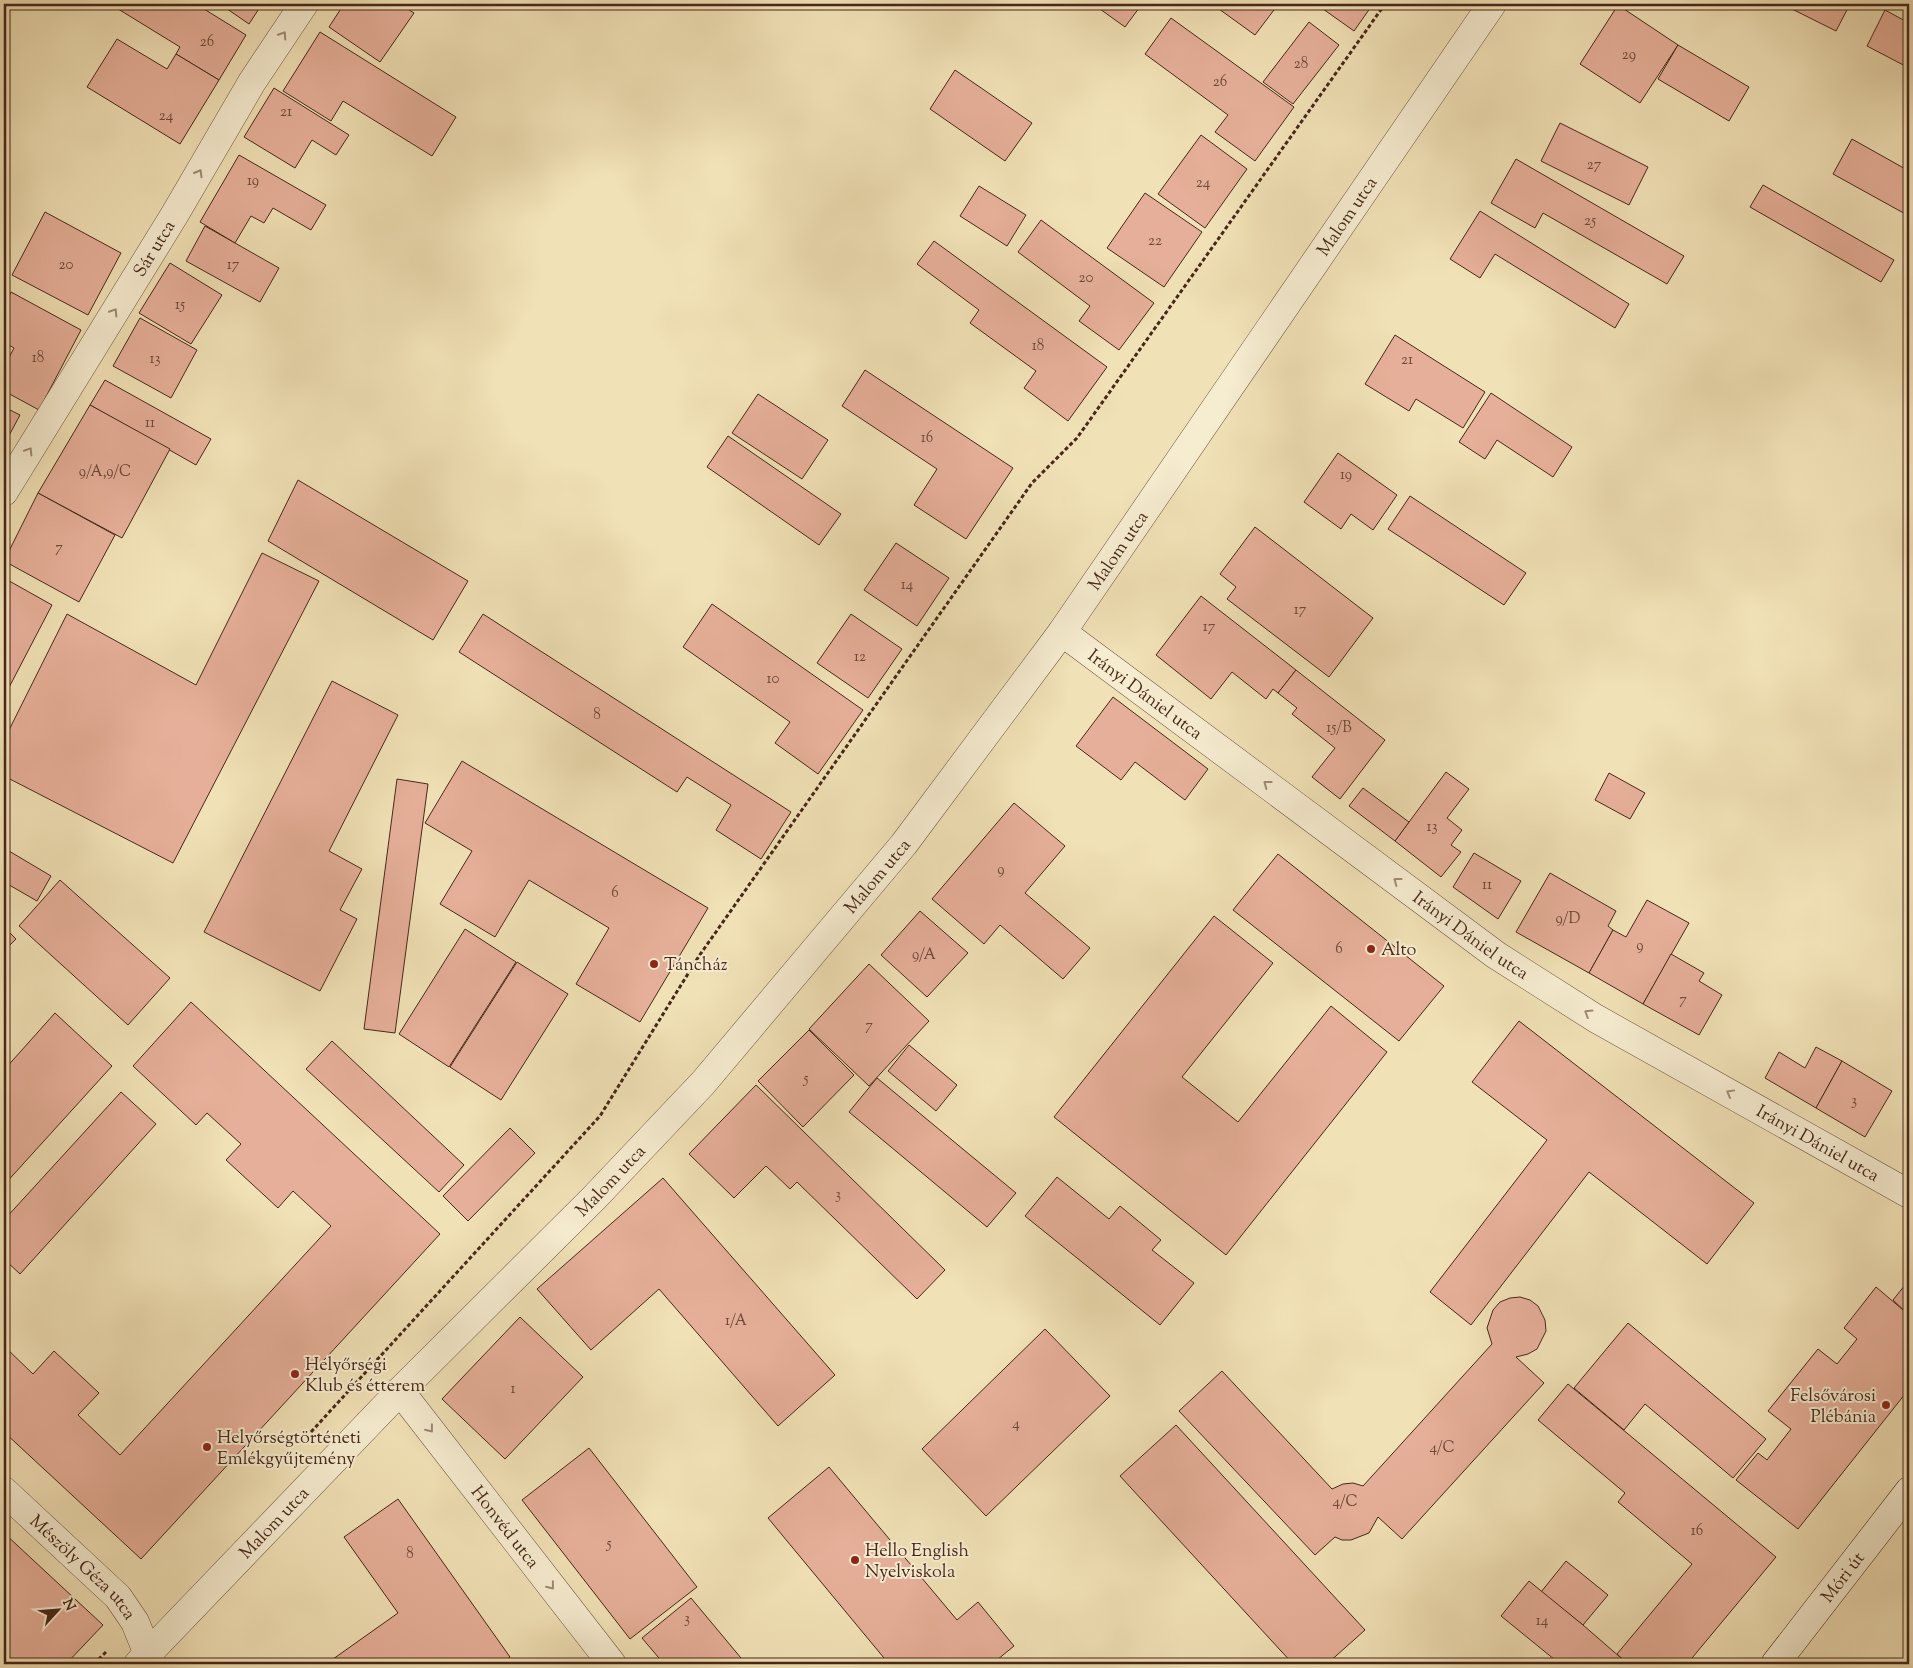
<svg xmlns="http://www.w3.org/2000/svg" width="1913" height="1668" viewBox="0 0 1913 1668" font-family="'Sorts Mill Goudy',serif">
<style>
.building{fill:#e6af99;stroke:#47271a}
.lines{fill:none;stroke-linecap:round;stroke-linejoin:round}
.minor-casing{stroke:#725641;stroke-width:29}
.secondary-casing{stroke:#47271a;stroke-width:29}
.path{stroke:#47271a;stroke-width:3;stroke-dasharray:4 2.5;stroke-linecap:butt}
.minor{stroke:#f6ecd0;stroke-width:28}
.secondary{stroke:#f6ecd0;stroke-width:28}
.oneway{stroke:#9e8a75}
.poi-dot{fill:#8f2418;stroke:#f6ecd0;stroke-width:2}
.labels{text-anchor:middle;stroke-width:4;stroke-linejoin:round;paint-order:stroke}
.number-label{font-size:15px;fill:#6f493a}
.street-label{font-size:18px;fill:#47271a;stroke:#f6ecd0}
.poi-label{font-size:18px;fill:#47271a;stroke:#f6ecd0;text-anchor:start}
</style>
<rect width="100%" height="100%" fill="#f1e1b6"/>
<filter id="stains"><feTurbulence type="fractalNoise" baseFrequency=".004" numOctaves="4"/><feColorMatrix values="0 0 0 0 .2 0 0 0 0 .09 0 0 0 0 .02 0 0 0 .5 -.17"/></filter>
<radialGradient id="worn" r=".72"><stop offset=".6" stop-color="#630" stop-opacity="0"/><stop offset="1" stop-color="#630" stop-opacity=".3"/></radialGradient>
<g class="building">
<polygon points="110,4 196,4 246,35 219,80 176,54 180,47"/>
<polygon points="220,4 262,4 249,24"/>
<polygon points="344,4 400,4 414,13 380,62 329,27"/>
<polygon points="1093,4 1142,4 1125,27"/>
<polygon points="1212,4 1274,4 1277,6 1255,35"/>
<polygon points="1316,4 1373,4 1354,31"/>
<polygon points="1782,4 1850,4 1836,31"/>
<polygon points="1618,5 1678,45 1640,103 1580,64"/>
<polygon points="1885,10 1909,23 1909,68 1867,46"/>
<polygon points="1171,18 1294,107 1255,161 1215,132 1228,115 1145,54"/>
<polygon points="1309,22 1339,45 1293,104 1263,82"/>
<polygon points="320,32 456,117 432,156 343,101 331,121 283,91"/>
<polygon points="117,39 167,69 176,54 219,80 180,144 87,87"/>
<polygon points="1678,45 1749,87 1729,121 1658,79"/>
<polygon points="955,70 1032,123 1005,161 930,109"/>
<polygon points="274,88 349,135 336,155 312,140 295,168 244,137"/>
<polygon points="1560,123 1648,167 1629,205 1541,161"/>
<polygon points="1201,135 1247,169 1205,228 1158,194"/>
<polygon points="1852,139 1909,171 1909,216 1833,174"/>
<polygon points="239,155 326,205 311,230 273,208 264,223 251,216 235,243 200,222"/>
<polygon points="1516,159 1684,256 1667,284 1543,213 1535,228 1491,203"/>
<polygon points="1763,185 1894,260 1881,282 1750,207"/>
<polygon points="979,186 1026,215 1007,246 960,216"/>
<polygon points="1145,193 1202,232 1164,287 1107,248"/>
<polygon points="1480,211 1629,304 1615,328 1495,254 1480,278 1450,259"/>
<polygon points="45,212 121,253 88,315 12,275"/>
<polygon points="1041,220 1154,303 1119,350 1079,321 1090,306 1018,252"/>
<polygon points="205,226 279,268 260,302 186,261"/>
<polygon points="934,241 1107,367 1068,421 1024,388 1036,371 970,323 979,310 917,264"/>
<polygon points="170,263 222,295 191,344 139,313"/>
<polygon points="11,292 81,330 39,410 4,391 4,367 14,348 4,342 4,306"/>
<polygon points="140,318 197,350 171,398 113,366"/>
<polygon points="1395,335 1485,392 1463,428 1416,399 1409,411 1365,384"/>
<polygon points="865,370 1013,468 966,539 914,505 937,469 842,406"/>
<polygon points="105,380 211,439 196,465 90,405"/>
<polygon points="1491,393 1572,447 1553,477 1497,440 1485,459 1459,442"/>
<polygon points="758,394 828,440 802,479 732,433"/>
<polygon points="90,405 170,449 122,538 38,493"/>
<polygon points="4,407 20,415 4,445"/>
<polygon points="728,436 841,514 819,545 707,467"/>
<polygon points="1338,453 1397,495 1373,530 1351,514 1341,529 1304,502"/>
<polygon points="298,480 468,581 433,640 268,541"/>
<polygon points="38,493 115,535 79,602 4,561"/>
<polygon points="1410,496 1526,573 1504,605 1388,529"/>
<polygon points="1255,527 1373,618 1329,677 1227,599 1236,587 1220,574"/>
<polygon points="896,543 949,578 917,626 864,590"/>
<polygon points="262,553 319,581 173,863 4,776 4,740 67,614 196,685"/>
<polygon points="4,578 52,605 4,697"/>
<polygon points="1201,596 1296,670 1278,693 1273,689 1266,699 1232,672 1211,699 1156,655"/>
<polygon points="712,604 863,710 818,774 775,743 790,722 683,647"/>
<polygon points="483,614 791,812 761,859 716,830 731,805 687,777 677,792 459,652"/>
<polygon points="851,614 902,649 868,698 817,663"/>
<polygon points="1296,670 1385,740 1340,799 1312,777 1335,748 1292,714 1297,708 1278,693"/>
<polygon points="332,681 398,715 329,851 362,869 340,910 357,919 320,991 204,932"/>
<polygon points="1113,697 1208,769 1185,800 1135,762 1121,780 1076,746"/>
<polygon points="462,761 708,908 640,1022 576,984 609,928 529,880 495,937 440,904 472,851 425,823"/>
<polygon points="1446,772 1469,789 1447,818 1462,830 1451,845 1461,852 1441,877 1395,841"/>
<polygon points="1609,773 1645,793 1630,819 1595,800"/>
<polygon points="397,779 428,784 395,1033 364,1029"/>
<polygon points="1363,788 1409,822 1395,841 1349,806"/>
<polygon points="1014,803 1065,846 1025,893 1090,948 1063,979 1000,925 984,944 932,899"/>
<polygon points="4,848 51,876 37,901 4,882"/>
<polygon points="1474,853 1521,881 1498,919 1453,887"/>
<polygon points="1278,854 1444,986 1399,1041 1233,910"/>
<polygon points="1550,873 1616,911 1608,926 1613,930 1589,973 1516,932"/>
<polygon points="60,880 170,978 128,1025 19,926"/>
<polygon points="1647,900 1689,923 1643,1004 1589,973 1613,930 1626,937"/>
<polygon points="920,911 968,953 927,997 881,955"/>
<polygon points="1214,916 1273,963 1182,1077 1238,1122 1331,1006 1387,1052 1226,1255 1054,1117"/>
<polygon points="4,927 16,939 4,951"/>
<polygon points="465,929 516,962 449,1067 399,1034"/>
<polygon points="1671,954 1704,973 1699,981 1722,995 1699,1035 1643,1004"/>
<polygon points="517,962 568,994 501,1100 450,1067"/>
<polygon points="869,964 929,1021 869,1086 809,1029"/>
<polygon points="191,1002 440,1234 141,1559 4,1432 4,1346 33,1374 54,1351 99,1393 78,1415 120,1455 331,1226 293,1191 278,1208 226,1160 241,1144 207,1113 196,1125 133,1066"/>
<polygon points="55,1013 112,1066 4,1185 4,1070"/>
<polygon points="1519,1021 1754,1203 1707,1264 1589,1172 1471,1325 1430,1292 1547,1140 1472,1082"/>
<polygon points="809,1030 854,1075 803,1127 758,1081"/>
<polygon points="332,1041 464,1165 439,1192 306,1069"/>
<polygon points="909,1045 957,1085 936,1111 888,1071"/>
<polygon points="1816,1047 1842,1061 1816,1108 1765,1078 1779,1052 1805,1068"/>
<polygon points="1842,1061 1892,1091 1865,1137 1816,1108"/>
<polygon points="877,1078 1016,1193 987,1227 849,1112"/>
<polygon points="756,1085 945,1270 917,1299 797,1182 790,1189 766,1166 734,1198 689,1154"/>
<polygon points="121,1092 156,1124 20,1274 4,1259 4,1220"/>
<polygon points="510,1128 535,1153 468,1221 443,1196"/>
<polygon points="1057,1177 1109,1219 1120,1206 1161,1240 1152,1250 1194,1283 1160,1325 1025,1216"/>
<polygon points="663,1178 835,1375 778,1426 659,1289 591,1350 537,1289"/>
<polygon points="1909,1280 1909,1315 1893,1300"/>
<polygon points="1876,1287 1909,1315 1909,1389 1798,1529 1736,1480 1758,1453 1767,1460 1791,1429 1768,1411 1818,1349 1837,1364 1857,1339 1844,1328"/>
<polygon points="1520,1297 1530,1300 1538,1306 1545,1320 1546,1331 1537,1349 1528,1354 1516,1357 1544,1383 1402,1539 1378,1517 1369,1533 1351,1540 1342,1540 1335,1537 1315,1555 1179,1411 1222,1371 1332,1489 1343,1484 1353,1483 1363,1486 1492,1344 1487,1328 1493,1310 1500,1302 1510,1298"/>
<polygon points="520,1317 583,1377 505,1459 442,1399"/>
<polygon points="1628,1323 1766,1439 1733,1478 1645,1404 1624,1430 1574,1388"/>
<polygon points="1045,1329 1110,1396 986,1516 922,1449"/>
<polygon points="1568,1384 1776,1557 1687,1664 1628,1664 1617,1654 1692,1564 1618,1502 1625,1493 1538,1420"/>
<polygon points="1176,1425 1365,1630 1327,1664 1293,1664 1120,1476"/>
<polygon points="589,1448 697,1587 630,1639 522,1500"/>
<polygon points="829,1467 957,1620 978,1602 1014,1646 992,1664 889,1664 768,1518"/>
<polygon points="398,1499 510,1657 500,1664 326,1664 398,1613 344,1537"/>
<polygon points="4,1533 103,1625 66,1664 4,1664"/>
<polygon points="1566,1561 1608,1595 1583,1625 1541,1592"/>
<polygon points="1529,1581 1583,1625 1628,1664 1560,1664 1501,1616"/>
<polygon points="691,1598 746,1664 664,1664 642,1638"/>
</g>
<g class="lines">
<g class="minor-casing">
<g id="minor">
<path id="s1" d="M4 492 175 214 252 82 304 4"/>
<path id="s2" d="M1062 632 1496 955 1595 1018 1909 1194"/>
<path id="s3" d="M400 1391 612 1664"/>
<path id="s4" d="M4 1491 118 1597 135 1622 152 1664"/>
<path id="s5" d="M138 1664 400 1391 594 1198 703 1083 904 844 1062 632 1492 4"/>
</g>
</g>
<g class="secondary-casing">
<g id="secondary">
<path id="s6" d="M1775 1664 1909 1491"/>
</g>
</g>
<g class="path">
<polyline points="311,1432 600,1116 699,956 1032,483 1077,438 1385,4"/>
<polyline points="94,1664 106,1652"/>
</g>
<use href="#minor" class="minor"/>
<use href="#secondary" class="secondary"/>
</g>
<defs><path id="oneway-chevron" d="M-2-3.5L2.5 0L-2 3.5" fill="none" stroke-width="1.6" stroke-linecap="round" stroke-linejoin="round" transform="scale(1.25)"/></defs>
<g class="oneway">
<use href="#oneway-chevron" transform="translate(283 35) rotate(-57)"/>
<use href="#oneway-chevron" transform="translate(199 173) rotate(-60)"/>
<use href="#oneway-chevron" transform="translate(114 312) rotate(-58)"/>
<use href="#oneway-chevron" transform="translate(29 451) rotate(-58)"/>
<use href="#oneway-chevron" transform="translate(1267 784) rotate(-143)"/>
<use href="#oneway-chevron" transform="translate(1397 881) rotate(-143)"/>
<use href="#oneway-chevron" transform="translate(1588 1013) rotate(-148)"/>
<use href="#oneway-chevron" transform="translate(1730 1093) rotate(-151)"/>
<use href="#oneway-chevron" transform="translate(430 1429) rotate(52)"/>
<use href="#oneway-chevron" transform="translate(551 1586) rotate(52)"/>
</g>
<g class="poi-dot">
<circle cx="1371" cy="949" r="5"/>
<circle cx="654" cy="964" r="5"/>
<circle cx="295" cy="1374" r="5"/>
<circle cx="1886" cy="1405" r="5"/>
<circle cx="207" cy="1447" r="5"/>
<circle cx="855" cy="1560" r="5"/>
</g>
<g class="labels">
<g class="number-label">
<text x="207" y="46">26</text>
<text x="1629" y="59">29</text>
<text x="1301" y="68">28</text>
<text x="1220" y="86">26</text>
<text x="286" y="116">21</text>
<text x="166" y="120">24</text>
<text x="1594" y="169">27</text>
<text x="253" y="185">19</text>
<text x="1203" y="187">24</text>
<text x="1590" y="225">25</text>
<text x="1155" y="245">22</text>
<text x="66" y="269">20</text>
<text x="233" y="269">17</text>
<text x="1086" y="282">20</text>
<text x="180" y="309">15</text>
<text x="1038" y="350">18</text>
<text x="38" y="362">18</text>
<text x="155" y="363">13</text>
<text x="1407" y="364">21</text>
<text x="150" y="427">11</text>
<text x="927" y="442">16</text>
<text x="105" y="476">9/A,9/C</text>
<text x="1346" y="479">19</text>
<text x="59" y="552">7</text>
<text x="907" y="589">14</text>
<text x="1300" y="614">17</text>
<text x="1209" y="631">17</text>
<text x="860" y="661">12</text>
<text x="773" y="683">10</text>
<text x="597" y="719">8</text>
<text x="1339" y="732">15/B</text>
<text x="1432" y="831">13</text>
<text x="1001" y="874">9</text>
<text x="1487" y="889">11</text>
<text x="615" y="897">6</text>
<text x="1568" y="923">9/D</text>
<text x="1640" y="950">9</text>
<text x="1339" y="953">6</text>
<text x="924" y="959">9/A</text>
<text x="1683" y="1004">7</text>
<text x="869" y="1030">7</text>
<text x="806" y="1083">5</text>
<text x="1854" y="1105">3</text>
<text x="838" y="1199">3</text>
<text x="736" y="1325">1/A</text>
<text x="513" y="1393">1</text>
<text x="1016" y="1428">4</text>
<text x="1442" y="1452">4/C</text>
<text x="1345" y="1506">4/C</text>
<text x="1697" y="1535">16</text>
<text x="609" y="1548">5</text>
<text x="410" y="1558">8</text>
<text x="687" y="1623">3</text>
<text x="1542" y="1625">14</text>
</g>
<g class="street-label">
<text dy="6" stroke="none"><textPath href="#s5" startOffset="1891">Malom utca</textPath></text>
<text dy="6" stroke="none"><textPath href="#s1" startOffset="286">Sár utca</textPath></text>
<text dy="6" stroke="none"><textPath href="#s5" startOffset="1486">Malom utca</textPath></text>
<text dy="6" stroke="none"><textPath href="#s2" startOffset="104">Irányi Dániel utca</textPath></text>
<text dy="6" stroke="none"><textPath href="#s5" startOffset="1081">Malom utca</textPath></text>
<text dy="6" stroke="none"><textPath href="#s2" startOffset="509">Irányi Dániel utca</textPath></text>
<text dy="6" stroke="none"><textPath href="#s2" startOffset="914">Irányi Dániel utca</textPath></text>
<text dy="6" stroke="none"><textPath href="#s5" startOffset="676">Malom utca</textPath></text>
<text dy="6" stroke="none"><textPath href="#s5" startOffset="196">Malom utca</textPath></text>
<text dy="6" stroke="none"><textPath href="#s3" startOffset="172">Honvéd utca</textPath></text>
<text dy="6" stroke="none"><textPath href="#s4" startOffset="110">Mészöly Géza utca</textPath></text>
<text dy="6" stroke="none"><textPath href="#s6" startOffset="110">Móri út</textPath></text>
</g>
<g class="poi-label">
<text x="1381" y="955">Alto</text>
<text x="664" y="970">Táncház</text>
<text x="305" y="1370">Helyőrségi<tspan x="305" dy="21">Klub és étterem</tspan></text>
<text x="1876" y="1401" text-anchor="end">Felsővárosi<tspan x="1876" dy="21">Plébánia</tspan></text>
<text x="217" y="1443">Helyőrségtörténeti<tspan x="217" dy="21">Emlékgyűjtemény</tspan></text>
<text x="865" y="1556">Hello English<tspan x="865" dy="21">Nyelviskola</tspan></text>
</g>
</g>
<rect width="1913" height="1668" fill="none" stroke="#f1e1b6" stroke-width="20"/>
<rect x="5" y="5" width="1903" height="1658" fill="none" stroke="#47271a" stroke-width="2.5"/>
<rect x="10" y="10" width="1893" height="1648" fill="none" stroke="#47271a"/>
<g transform="translate(58 1610) rotate(64)" stroke="#f6ecd0" stroke-width="4" paint-order="stroke">
<path d="M0-4L9 19L0 12L-9 19Z" fill="#47271a"/>
<text y="-8" font-size="14" font-weight="bold" text-anchor="middle" fill="#47271a">N</text>
</g>
<rect width="100%" height="100%" filter="url(#stains)"/>
<rect width="100%" height="100%" fill="url(#worn)"/>
</svg>
